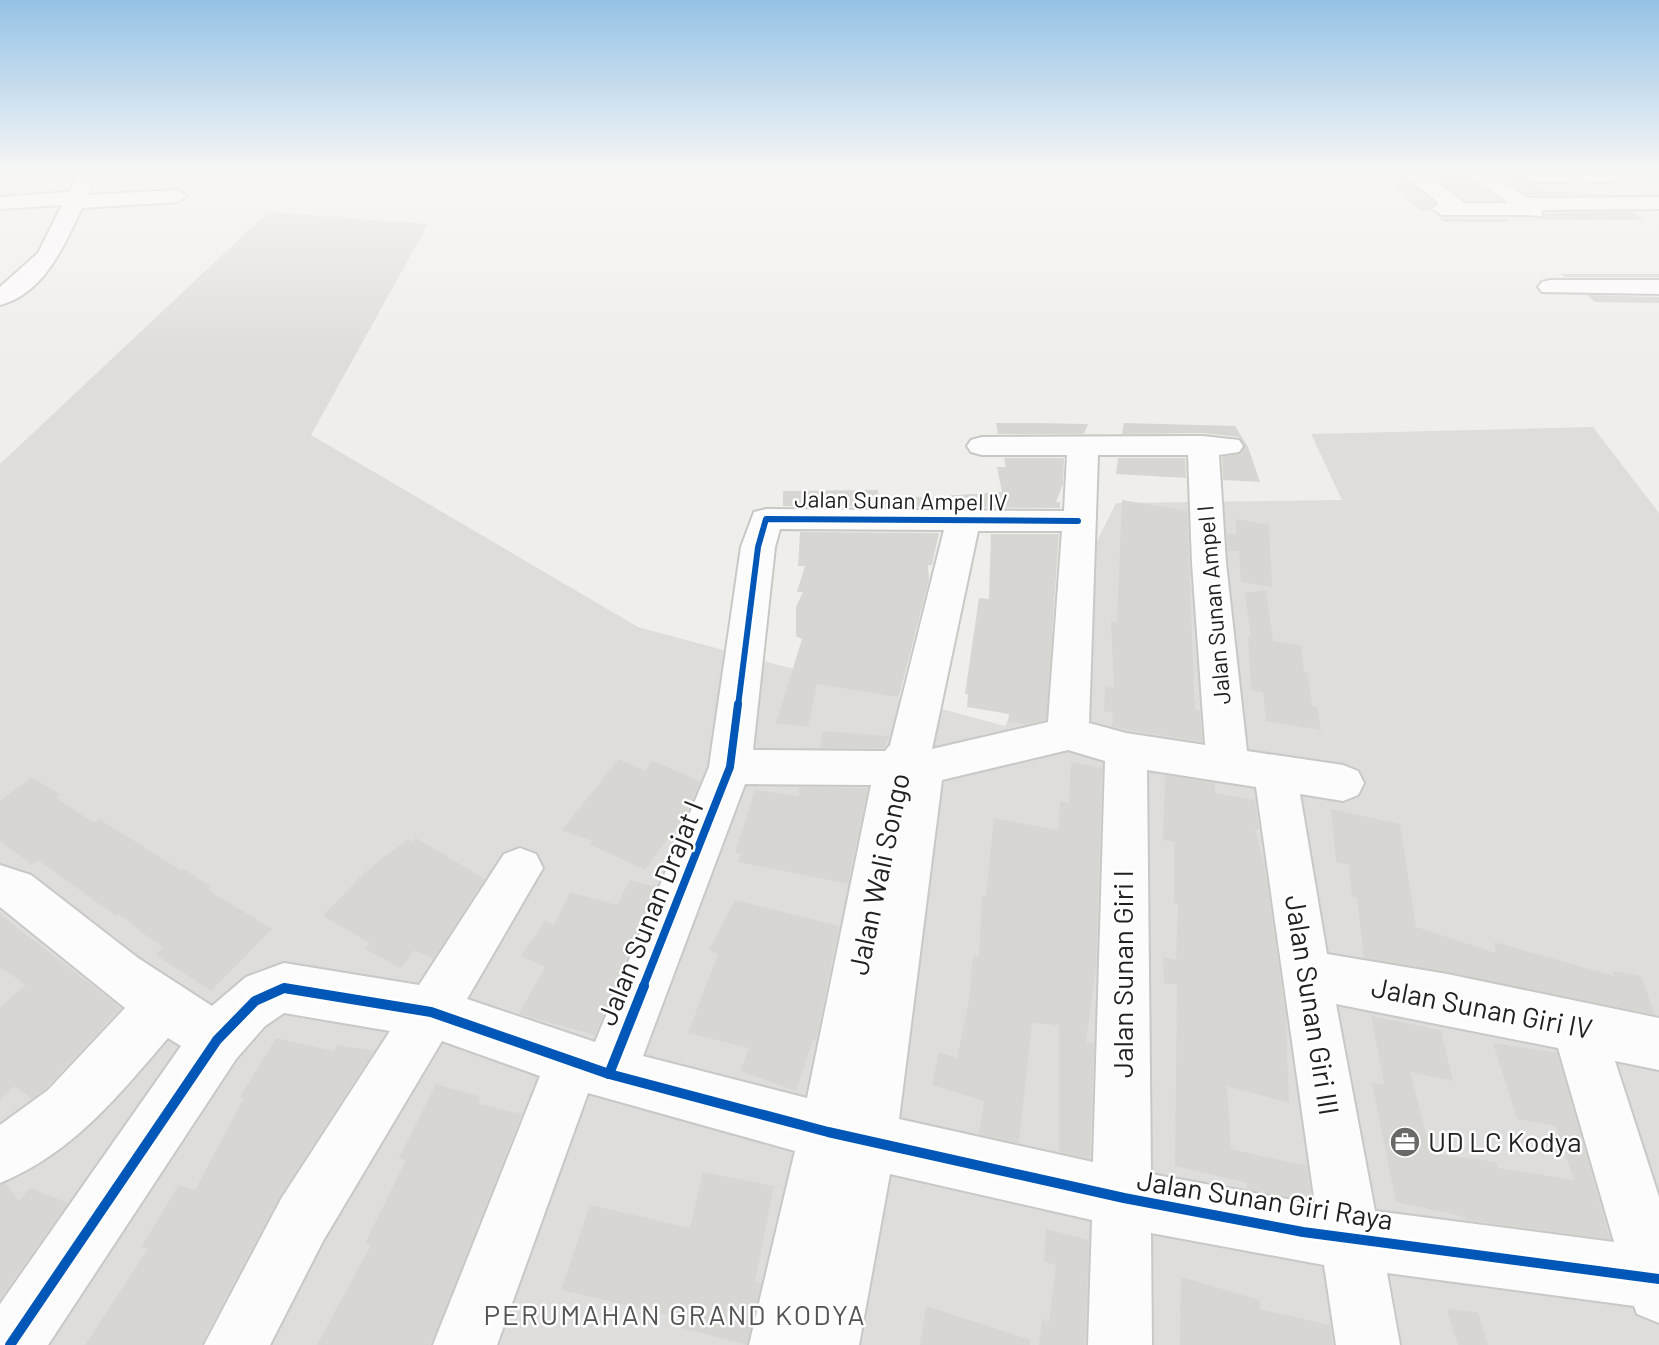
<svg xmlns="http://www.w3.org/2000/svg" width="1659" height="1345" viewBox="0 0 1659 1345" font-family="Barlow,sans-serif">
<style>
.residential{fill:#dedddb}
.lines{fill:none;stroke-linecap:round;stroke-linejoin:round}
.stream{fill:#bad8e4;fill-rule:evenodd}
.building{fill:#d7d6d2}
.minor-casing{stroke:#c8c8c6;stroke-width:4}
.minor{fill:#fdfcfc;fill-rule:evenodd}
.cycleway-far2-casing{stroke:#fff;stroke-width:10}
.cycleway-far1-casing{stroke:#fff;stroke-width:12}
.cycleway-casing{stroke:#fff;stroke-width:15}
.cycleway-far2{stroke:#0057b8;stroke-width:6}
.cycleway-far1{stroke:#0057b8;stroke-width:8}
.cycleway{stroke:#0057b8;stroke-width:10}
.labels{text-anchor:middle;stroke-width:5;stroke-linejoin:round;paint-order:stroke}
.street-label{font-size:23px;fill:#212121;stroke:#fff}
.near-street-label{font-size:28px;fill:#212121;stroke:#fff}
.near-poi-label{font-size:28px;fill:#212121;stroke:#fff;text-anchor:start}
.near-neighbourhood-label{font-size:28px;letter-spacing:2px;fill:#545454;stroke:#fff}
</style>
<rect width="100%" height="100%" fill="#efeeea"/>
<polygon class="residential" points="268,212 428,224 311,435 638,627 1005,726 1116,503 1342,500 1311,434 1593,427 1659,513 1659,1345 0,1345 0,464"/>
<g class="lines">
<polygon class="stream" points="1615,171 1621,171 1659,183 1659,185"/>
</g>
<g class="building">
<polygon points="1383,171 1396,171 1435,203 1431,211 1421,211 1408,200"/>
<polygon points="1424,171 1464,171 1500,200 1466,200"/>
<polygon points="1492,171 1519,172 1524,178 1545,191 1607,195 1528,195"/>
<polygon points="1632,212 1644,220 1505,219 1509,222 1444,222 1435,214 1442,218 1541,219 1545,213"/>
<polygon points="1561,274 1659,274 1659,277 1565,277"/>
<polygon points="1587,295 1659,297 1659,303 1595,302"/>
<polygon points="996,423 1035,423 1088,424 1084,434 998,434"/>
<polygon points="1124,423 1235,426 1248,447 1260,482 1223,480 1222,457 1241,453 1245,445 1239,437 1203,433 1122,434"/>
<polygon points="1004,458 1064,458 1063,484 1056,502 1060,502 1060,508 783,506 783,491 878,490 879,497 929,497 1002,492 997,467 1006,467"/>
<polygon points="1118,458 1185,458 1186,478 1116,474"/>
<polygon points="1122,500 1187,511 1195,709 1200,710 1202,742 1112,727 1113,713 1104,711 1105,687 1114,688 1111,621 1117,622"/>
<polygon points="1236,519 1269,525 1272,587 1241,582 1239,551 1228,551 1227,534 1236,535"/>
<polygon points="800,532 939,533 932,565 928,565 929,580 899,697 817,684 808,727 776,723 802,639 796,636 796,607 803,592 797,592 805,566 798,566"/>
<polygon points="991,534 1059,534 1046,720 1026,724 1008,722 1009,714 967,707 968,694 965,694 979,598 989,599"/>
<polygon points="1266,590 1273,641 1301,646 1304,672 1308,673 1312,706 1317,707 1321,730 1266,721 1263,692 1251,690 1248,636 1251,637 1245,593"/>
<polygon points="823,731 889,736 884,748 820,748"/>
<polygon points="619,759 645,771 652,761 700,781 688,811 645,870 589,844 592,841 562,830"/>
<polygon points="1071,762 1102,768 1096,967 1086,1042 1094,1044 1090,1159 1059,1152 1059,1025 1032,1023 1019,1143 979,1134 984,1101 932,1085 939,1052 957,1058 969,1000 973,955 979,956 982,896 986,896 994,818 1058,830 1060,801 1069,803"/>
<polygon points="1165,775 1215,783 1215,793 1255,800 1259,830 1255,829 1264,863 1286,1016 1289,1103 1227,1086 1231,1149 1307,1166 1312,1201 1247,1189 1247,1183 1175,1166 1177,985 1164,983 1163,957 1176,960 1178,904 1174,903 1174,842 1163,840"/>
<polygon points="31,777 60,794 56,798 94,823 99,819 182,871 184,869 211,887 208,890 272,929 211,991 156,955 163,948 118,914 116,916 38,860 33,865 0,842 0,801"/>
<polygon points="799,787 868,788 848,884 738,862 741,854 735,853 755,790 799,796"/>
<polygon points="1331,809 1400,824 1416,927 1496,953 1494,942 1614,976 1612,971 1641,976 1655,1015 1364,958 1357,898 1352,897 1349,865 1336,862"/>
<polygon points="416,838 485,879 433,959 415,950 401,968 365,949 370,943 323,916 363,874 408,839 412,842"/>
<polygon points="630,880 656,887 595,1035 519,1014 545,967 521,956 545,921 554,925 570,892 617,905"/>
<polygon points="735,900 839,926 816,1041 813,1040 796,1091 740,1071 749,1048 688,1033 718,954 709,950"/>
<polygon points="0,914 121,1008 46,1088 32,1099 15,1086 0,1099 0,1007 26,985 0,967"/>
<polygon points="1371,1016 1441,1030 1453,1081 1410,1072 1431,1153 1496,1162 1498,1168 1574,1180 1556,1126 1517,1119 1493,1043 1557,1053 1610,1239 1466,1220 1465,1217 1396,1202 1372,1083 1384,1084"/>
<polygon points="276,1038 334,1051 337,1045 374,1051 279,1198 201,1345 85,1345 148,1249 141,1247 179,1185 195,1190 244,1098 240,1097"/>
<polygon points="436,1084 481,1097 478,1104 522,1114 431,1345 317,1345 371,1245 365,1243 406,1160 399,1158"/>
<polygon points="703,1172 774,1186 755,1282 761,1284 747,1345 675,1326 677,1317 561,1290 590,1205 690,1228"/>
<polygon points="5,1183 19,1201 30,1188 68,1203 0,1299 0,1185"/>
<polygon points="1046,1229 1089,1240 1085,1345 1039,1345 1042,1319 1049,1322 1056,1265 1044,1262"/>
<polygon points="1181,1277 1260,1300 1260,1309 1330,1325 1333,1345 1180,1345"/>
<polygon points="926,1306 1031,1340 1030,1345 920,1345"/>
<polygon points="1447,1309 1478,1312 1488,1345 1458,1345"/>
</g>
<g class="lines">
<g class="minor-casing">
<g id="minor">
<path d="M79 171H99L88 195 177 190 187 196 177 202 82 208C65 244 44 294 0 305V287L38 253 62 205 0 209V197L69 192Z"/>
<polygon points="1398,171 1420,171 1465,203 1508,203 1466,171 1488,171 1527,198 1659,197 1659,209 1543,210 1541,216 1525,215 1442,215 1432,209 1439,203"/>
<path d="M1636 171C1622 188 1557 182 1535 182L1525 176 1532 171Z"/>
<polygon points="1550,280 1659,280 1659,294 1542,292 1538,287 1542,282"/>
<path d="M1203 436 1239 440 1243 446 1239 452 1219 455 1226 563 1247 751 1343 765 1358 771 1364 783 1358 795 1343 801 1300 794 1327 954 1447 974 1659 1018V1070L1615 1061 1659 1197V1323L1637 1314 1634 1306 1387 1273 1400 1345H1336L1324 1265 1151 1233 1152 1345H1088L1092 1220 890 1174 859 1345H749L795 1151 588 1093 497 1345H433L540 1076 442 1041 323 1241 270 1345H204L281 1199 390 1031 284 1013 265 1026 236 1059 48 1345H0V1304L181 1046 168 1038C118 1096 73 1153 0 1183V1125L48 1090 125 1008 0 907V865L31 875 138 958 212 1006 246 977 284 963 419 985 504 854 520 848 536 854 543 868 467 999 595 1042 709 767 741 547 754 512 766 509 1064 511 1067 455H982L971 452 967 446 971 440 982 437ZM1098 455H1188L1192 563 1205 745 1126 733 1089 723ZM780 529 944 530 890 745 885 751 753 750 775 547ZM978 531H1062L1048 722 932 749ZM1068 750 1105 761 1093 1162 899 1119 942 780ZM1147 770 1256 787 1315 1204 1151 1174ZM745 784 871 785 807 1098 643 1056ZM1336 1004 1558 1048 1614 1242 1375 1211Z"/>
</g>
</g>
<use href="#minor" class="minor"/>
<g class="cycleway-far2-casing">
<polyline id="cycleway-far2" points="738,706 758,547 766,519 1078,521"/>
</g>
<g class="cycleway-far1-casing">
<polyline id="cycleway-far1" points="643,987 730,767 738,704"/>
</g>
<g class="cycleway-casing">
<g id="cycleway">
<polyline points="609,1074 644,986"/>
<polyline points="10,1345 217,1040 255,1001 284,988 431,1012 609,1074 828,1132 1124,1198 1303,1232 1659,1279"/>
</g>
</g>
<use href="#cycleway-far2" class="cycleway-far2"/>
<use href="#cycleway-far1" class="cycleway-far1"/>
<use href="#cycleway" class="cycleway"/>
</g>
<linearGradient id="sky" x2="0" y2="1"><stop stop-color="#95c2e6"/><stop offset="0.48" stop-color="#f8f7f6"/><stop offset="1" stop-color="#f8f7f6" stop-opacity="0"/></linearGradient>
<rect width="1659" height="359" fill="url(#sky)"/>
<defs>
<g id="office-disc" transform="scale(1.575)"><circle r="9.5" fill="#696967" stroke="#fff"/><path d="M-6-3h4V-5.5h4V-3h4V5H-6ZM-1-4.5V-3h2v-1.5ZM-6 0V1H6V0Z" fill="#fff"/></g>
</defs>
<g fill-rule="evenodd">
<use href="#office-disc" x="1405" y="1142"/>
</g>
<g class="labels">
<g class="street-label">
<text transform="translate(901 501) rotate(1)" y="8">Jalan Sunan Ampel IV</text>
<text transform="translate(1214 605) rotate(-95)" y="8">Jalan Sunan Ampel I</text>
</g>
<g class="near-street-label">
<text transform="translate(879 874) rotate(-78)" y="10">Jalan Wali Songo</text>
<text transform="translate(650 913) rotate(-68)" y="10">Jalan Sunan Drajat I</text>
<text transform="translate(1123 974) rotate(-90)" y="10">Jalan Sunan Giri I</text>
<text transform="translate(1312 1005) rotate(81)" y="10">Jalan Sunan Giri III</text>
<text transform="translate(1482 1008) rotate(11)" y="10">Jalan Sunan Giri IV</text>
<text transform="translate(1265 1200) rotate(9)" y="10">Jalan Sunan Giri Raya</text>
</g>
<g class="near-poi-label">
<text x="1428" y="1152">UD LC Kodya</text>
</g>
<g class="near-neighbourhood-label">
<text x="675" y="1325">PERUMAHAN GRAND KODYA</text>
</g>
</g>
</svg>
